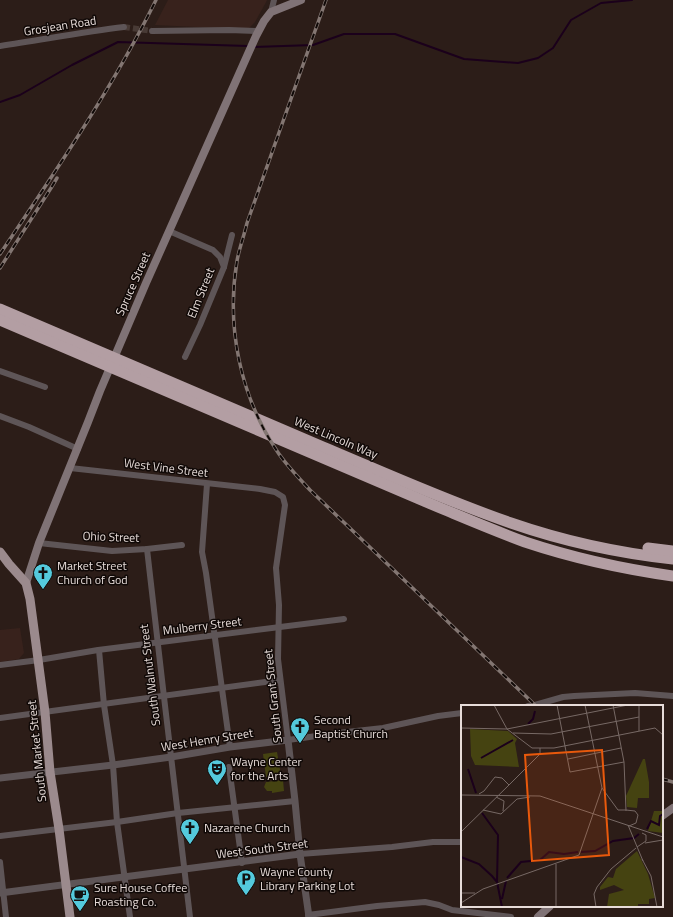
<svg xmlns="http://www.w3.org/2000/svg" width="673" height="917" viewBox="0 0 673 917" font-family="'Titillium Web',sans-serif">
<style>
.built{fill:#38221c}
.green{fill:#454311}
.lines{fill:none;stroke-linecap:round;stroke-linejoin:round}
.stream{stroke:#1b001b;stroke-width:2}
.minor-tunnel{stroke:#483a35;stroke-width:6;stroke-dasharray:6 3;stroke-linecap:butt}
.minor{stroke:#5e5557;stroke-width:6}
.tertiary{stroke:#5e5557;stroke-width:7}
.secondary{stroke:#807376;stroke-width:8}
.primary{stroke:#9b8a8d;stroke-width:9}
.motorway{stroke:#b39ea3;stroke-width:11}
.rail-casing{stroke:#837672;stroke-width:3.5}
.rail{stroke:#100907;stroke-width:2;stroke-dasharray:6;stroke-linecap:butt}
.labels{text-anchor:middle;stroke-width:3;stroke-linejoin:round;paint-order:stroke}
.street-label{font-size:12px;fill:#e7dcd9;stroke:#100907}
.poi-label{font-size:12px;fill:#e7dcd9;stroke:#100907;text-anchor:start}
.inset-river{fill:none;stroke:#1b001b;stroke-width:2}
.inset-road{fill:none;stroke:#776965;stroke-width:1}
.view{fill:#e8590c;fill-opacity:0.15;stroke:#e8590c;stroke-width:2}
.inset-edge{fill:none;stroke:#e7dcd9;stroke-width:2}
</style>
<rect width="100%" height="100%" fill="#2c1d18"/>
<g class="built">
<polygon points="168,0 267,0 265,4 255,22 249,28 239,29 155,25"/>
<polygon points="20,628 24,653 19,659 0,662 0,630"/>
</g>
<g class="green">
<polygon points="277,752 281,775 266,777 263,754"/>
<polygon points="283,780 284,791 272,793 272,791 267,791 264,787 266,782"/>
</g>
<g class="lines">
<g class="stream">
<polyline points="254,47 313,45 344,34 395,34 464,59 518,63 538,58 553,48 571,20 601,3 632,0"/>
<polyline points="0,102 20,95 72,65 118,42 248,46"/>
</g>
<polyline class="minor-tunnel" points="124,27 152,31"/>
<g class="minor">
<polyline points="271,12 274,0"/>
<polyline points="152,31 229,30 259,31"/>
<path d="M0 46C41 40 83 32 124 27"/>
<polyline points="169,231 213,250 220,257 224,267"/>
<polyline points="185,357 200,325 224,267 232,235"/>
<polyline points="0,371 45,387"/>
<polyline points="0,416 29,427 78,449"/>
<polyline points="70,468 260,489 275,492 283,497 285,505 276,568 279,605 278,659 288,740 338,733 383,728 438,716 462,713"/>
<polyline points="207,484 202,552 206,573 230,747"/>
<polyline points="39,543 112,551 147,549 182,545"/>
<polyline points="147,549 164,697 190,917"/>
<polyline points="99,650 104,705 113,765 117,822 130,917"/>
<polyline points="0,665 39,660 98,650 344,619"/>
<polyline points="528,706 535,705 563,697 574,696 635,693 673,696"/>
<polyline points="0,718 280,680"/>
<polyline points="229,767 242,863"/>
<polyline points="0,836 117,822 178,813 295,801"/>
<polyline points="300,854 392,847 433,842 462,842"/>
<polyline points="0,862 6,917"/>
<polyline points="308,915 377,906 425,902 439,905 452,910 511,917"/>
</g>
<g class="tertiary">
<polyline points="0,778 113,765 171,757 230,747 288,740 295,801 300,854 309,917"/>
<polyline points="0,893 300,854"/>
</g>
<g class="secondary">
<polyline points="26,583 39,543 88,422 100,391 146,283 256,36 264,21 271,12 301,0"/>
<polyline points="662,816 673,808"/>
<polyline points="538,917 550,906"/>
</g>
<polyline class="primary" points="0,552 9,564 26,583 30,599 45,712 50,772 59,829 70,917"/>
<g class="motorway">
<path d="M0 309C108 355 215 401 323 447 385 473 447 501 511 523 563 541 618 553 673 559"/>
<path d="M0 320 438 507C467 519 495 531 525 542 573 558 623 569 673 576"/>
<polyline points="648,548 673,551"/>
</g>
<g class="rail-casing">
<g id="rail">
<path d="M326 0 247 223C244 236 239 249 237 261 226 326 240 396 277 451 286 465 299 478 310 490L536 706"/>
<path d="M0 254C55 172 112 89 156 0"/>
<polyline points="0,268 51,188 57,178"/>
<polyline points="662,779 673,782"/>
</g>
</g>
<use href="#rail" class="rail"/>
</g>
<defs>
<g id="church-pin" transform="scale(1)"><path d="M0 17L-7.5 6A9.5 9.5 0 1 1 7.5 6Z" fill="#54cadd" stroke="#100907"/><path d="M-1.2-6h2.4v3.5h3.3v2.4h-3.3V6h-2.4V-.1h-3.3v-2.4h3.3Z" fill="#111"/></g>
<g id="theatre-pin" transform="scale(1)"><path d="M0 17L-7.5 6A9.5 9.5 0 1 1 7.5 6Z" fill="#54cadd" stroke="#100907"/><path d="M-5-5.5Q0-4 5-5.5V0Q5 5 0 6Q-5 5-5 0ZM-3.3-2.5H-1v1.5H-3.3ZM1-2.5H3.3v1.5H1ZM-2.8 1Q0 5.5 2.8 1Z" fill="#111"/></g>
<g id="parking-pin" transform="scale(1)"><path d="M0 17L-7.5 6A9.5 9.5 0 1 1 7.5 6Z" fill="#54cadd" stroke="#100907"/><path d="M-3.5-5.5H1a3.5 3.5 0 0 1 0 7H-1V5.5H-3.5ZM-1-3.4V-.6H.8a1.4 1.4 0 0 0 0-2.8Z" fill="#111"/></g>
<g id="cafe-pin" transform="scale(1)"><path d="M0 17L-7.5 6A9.5 9.5 0 1 1 7.5 6Z" fill="#54cadd" stroke="#100907"/><path d="M-5.5-4.5H6V0H3Q3 3.5 0 3.5H-2.5Q-5.5 3.5-5.5 0ZM3-3.2v2h1.7v-2ZM-6 4.5H4V6H-6Z" fill="#111"/></g>
</defs>
<g fill-rule="evenodd">
<use href="#church-pin" x="43" y="573"/>
<use href="#church-pin" x="300" y="727"/>
<use href="#theatre-pin" x="217" y="769"/>
<use href="#church-pin" x="190" y="828"/>
<use href="#parking-pin" x="246" y="879"/>
<use href="#cafe-pin" x="80" y="895"/>
</g>
<g class="labels">
<g class="street-label">
<text transform="translate(60 26) rotate(-9)" y="4">Grosjean Road</text>
<text transform="translate(133 284) rotate(-66)" y="4">Spruce Street</text>
<text transform="translate(201 293) rotate(-68)" y="4">Elm Street</text>
<text transform="translate(336 438) rotate(23)" y="4">West Lincoln Way</text>
<text transform="translate(166 468) rotate(7)" y="4">West Vine Street</text>
<text transform="translate(111 537) rotate(2)" y="4">Ohio Street</text>
<text transform="translate(202 626) rotate(-7)" y="4">Mulberry Street</text>
<text transform="translate(150 675) rotate(-97)" y="4">South Walnut Street</text>
<text transform="translate(273 696) rotate(-96)" y="4">South Grant Street</text>
<text transform="translate(207 740) rotate(-9)" y="4">West Henry Street</text>
<text transform="translate(37 751) rotate(-96)" y="4">South Market Street</text>
<text transform="translate(262 849) rotate(-7)" y="4">West South Street</text>
</g>
<g class="poi-label">
<text x="57" y="570">Market Street<tspan x="57" dy="14">Church of God</tspan></text>
<text x="314" y="724">Second<tspan x="314" dy="14">Baptist Church</tspan></text>
<text x="231" y="766">Wayne Center<tspan x="231" dy="14">for the Arts</tspan></text>
<text x="204" y="832">Nazarene Church</text>
<text x="260" y="876">Wayne County<tspan x="260" dy="14">Library Parking Lot</tspan></text>
<text x="94" y="892">Sure House Coffee<tspan x="94" dy="14">Roasting Co.</tspan></text>
</g>
</g>
<g transform="translate(461 705)">
<rect width="202" height="202" fill="#2c1d18"/>
<path d="M9 24 47 26 56 34 54 38 58 62 14 60 10 51ZM182 54H184L188 77V93H177L176 103 166 102 165 91ZM193 106H202V128L187 126ZM176 146 187 169 194 193 188 194V199H177V202H146L148 189 163 185 153 180 139 185V182L147 172 152 173 155 164Z" fill="#454311"/>
<path class="inset-river" d="M67 19 72 14 74 6M20 53 52 35M7 64 15 88M21 108 37 130 36 177M186 124 190 116 198 120 199 111 202 109M120 147 134 146 152 136 173 133 178 129M0 152 18 159 31 171 36 177 41 202M46 173 60 157 79 155 88 147 103 149 117 147M41 194 45 176"/>
<path class="inset-road" d="M33 0 46 24 167 0M96 0 109 67 163 57M152 0 163 57 165 106M0 23 46 24 71 43H93L194 23 202 30M178 26V0M52 28 90 29 178 12M107 54 160 43M48 80 79 49V43M141 83 157 105H165M0 90 79 91 202 132M35 92 43 96 42 106M22 105 40 109 56 94 69 92M165 105 174 106 177 110 175 118 168 121M167 120 182 156M0 127 48 80 41 73 34 72 23 86 18 89M184 138 202 135M176 142 185 136V130L181 128M181 154 190 171 196 202M0 188H14M0 198 22 184 118 150 141 83 124 0M95 202V159M135 202 133 189 136 182 150 164 175 143"/>
<path class="view" d="M141 45 148 150 71 156 64 50Z"/>
<rect width="202" height="202" class="inset-edge"/>
</g>
</svg>
